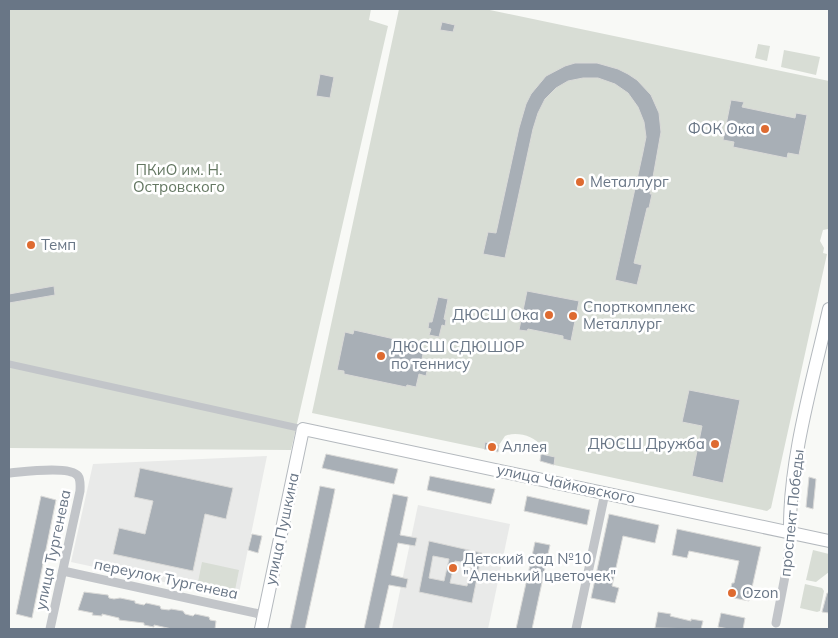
<svg xmlns="http://www.w3.org/2000/svg" width="838" height="638" viewBox="0 0 838 638" font-family="Mulish,sans-serif">
<style>
.built{fill:#e9eae9}
.green{fill:#d8ddd5}
.building{fill:#a8afb6;stroke:#dadad8;fill-rule:evenodd}
.lines{fill:none;stroke-linecap:round;stroke-linejoin:round}
.secondary-casing{stroke:#b4b9be;stroke-width:14}
.pedestrian{stroke:#c2c5c9;stroke-width:7}
.minor{stroke:#c2c5c9;stroke-width:9}
.secondary{stroke:#fff;stroke-width:12}
.poi-dot{fill:#de6b31;stroke:#fff;stroke-width:2}
.labels{text-anchor:middle;stroke-width:5;stroke-linejoin:round;paint-order:stroke}
.poi-label{font-size:15px;fill:#697686;stroke:#fff;text-anchor:start}
.park-label{font-size:15px;fill:#657863;stroke:#fff}
.street-label{font-size:15px;fill:#697686;stroke:#fff}
</style>
<rect width="100%" height="100%" fill="#f8f9f6"/>
<g class="built">
<polygon points="267,456 238,598 71,562 93,464"/>
<polygon points="418,505 510,524 488,629 392,629"/>
</g>
<g class="green">
<polygon points="9,9 371,9 369,20 388,26 291,450 9,448"/>
<path d="M399 9H485L829 81V224L828 229 823 230 820 241 824 248 823 253 827 254 771 508 767 511 554 465 555 458 541 454V446C535 436 516 431 505 436L499 445 485 442 484 449 312 413Z"/>
<polygon points="758,44 770,46 767,61 755,58"/>
<polygon points="784,50 820,57 816,75 781,67"/>
<polygon points="813,550 829,554 829,572 816,582 806,580"/>
<polygon points="202,562 239,570 235,590 198,582"/>
<polygon points="805,584 822,588 824,591 820,611 817,612 800,608"/>
</g>
<g class="building">
<polygon points="442,22 455,25 453,32 440,30"/>
<polygon points="575,63 597,63 618,69 628,74 637,80 651,95 659,113 661,132 650,194 652,194 649,208 647,208 634,263 642,265 637,285 615,280 643,152 646,137 644,122 638,107 628,93 615,84 598,78 583,78 568,81 556,88 545,99 538,113 533,129 505,258 483,254 488,232 496,233 519,128 526,104 531,94 546,76 565,66"/>
<polygon points="320,74 334,77 330,98 316,96"/>
<polygon points="731,100 744,102 742,107 795,118 796,113 807,115 799,155 788,153 787,158 733,147 734,142 723,140"/>
<polygon points="54,286 55,295 9,303 9,294"/>
<polygon points="527,291 579,301 571,341 563,339 563,336 528,329 527,331 519,330"/>
<polygon points="438,297 448,299 444,319 446,320 445,326 442,325 439,337 429,335 431,329 428,328 429,322 432,322"/>
<polygon points="354,330 417,344 417,347 424,349 421,364 428,366 426,376 419,374 416,387 407,385 406,387 344,374 344,371 337,370 345,332 353,334"/>
<polygon points="689,390 740,400 723,483 692,476 702,426 682,422"/>
<polygon points="485,442 499,445 498,452 484,449"/>
<polygon points="326,454 398,469 394,484 322,468"/>
<polygon points="541,454 555,457 554,465 540,461"/>
<polygon points="140,468 233,488 226,519 205,514 193,571 113,554 119,528 145,534 153,501 134,497"/>
<polygon points="430,476 495,489 491,504 427,490"/>
<polygon points="809,477 816,479 813,509 806,507"/>
<polygon points="320,486 335,489 332,504 305,629 290,629"/>
<polygon points="393,494 408,497 400,535 417,538 415,546 398,543 391,575 408,579 406,588 389,585 379,629 364,629"/>
<polygon points="41,496 56,500 32,618 16,614"/>
<polygon points="527,496 590,510 587,525 524,511"/>
<polygon points="609,514 659,525 655,543 623,536 612,586 619,588 615,603 591,598"/>
<polygon points="677,529 761,547 749,601 729,597 732,583 734,583 739,561 689,551 687,558 672,555"/>
<polygon points="252,534 262,536 258,553 248,550"/>
<path d="M429 541 482 553 472 603 419 592ZM433 556 449 559 444 581 429 578ZM455 561 472 564 467 586 450 583Z"/>
<polygon points="535,542 550,545 532,629 516,629"/>
<polygon points="84,592 108,595 109,598 114,599 120,598 135,601 135,603 139,604 144,605 146,603 160,606 161,609 169,610 171,609 183,611 185,614 193,616 195,614 209,617 210,620 216,621 215,629 172,629 154,625 154,627 144,625 144,623 119,620 119,618 102,614 102,616 92,615 93,613 78,610"/>
<polygon points="827,593 829,593 829,613 822,612"/>
<polygon points="658,612 671,614 670,616 691,621 691,619 703,621 701,629 655,628"/>
<polygon points="721,613 745,618 743,629 729,629 718,627"/>
</g>
<g class="lines">
<g class="secondary-casing">
<g id="secondary">
<path d="M790 532C789 459 813 380 829 309"/>
<polyline points="261,629 303,429 829,541"/>
</g>
</g>
<polyline class="pedestrian" points="9,364 303,429"/>
<g class="minor">
<path d="M9 473C22 472 70 465 78 476 81 480 80 487 80 491L50 629"/>
<polyline points="63,571 264,615"/>
<polyline points="776,623 787,566 790,532"/>
<polyline points="576,629 605,493"/>
</g>
<use href="#secondary" class="secondary"/>
</g>
<g class="poi-dot">
<circle cx="765" cy="129" r="5"/>
<circle cx="580" cy="182" r="5"/>
<circle cx="31" cy="245" r="5"/>
<circle cx="549" cy="315" r="5"/>
<circle cx="573" cy="316" r="5"/>
<circle cx="381" cy="356" r="5"/>
<circle cx="715" cy="444" r="5"/>
<circle cx="492" cy="447" r="5"/>
<circle cx="453" cy="568" r="5"/>
<circle cx="732" cy="593" r="5"/>
</g>
<g class="labels">
<g class="poi-label">
<text x="755" y="134" text-anchor="end">ФОК Ока</text>
<text x="590" y="187">Металлург</text>
<text x="41" y="250">Темп</text>
<text x="583" y="312">Спорткомплекс<tspan x="583" dy="17">Металлург</tspan></text>
<text x="539" y="320" text-anchor="end">ДЮСШ Ока</text>
<text x="391" y="352">ДЮСШ СДЮШОР<tspan x="391" dy="17">по теннису</tspan></text>
<text x="705" y="449" text-anchor="end">ДЮСШ Дружба</text>
<text x="502" y="452">Аллея</text>
<text x="463" y="564">Детский сад №10<tspan x="463" dy="17">"Аленький цветочек"</tspan></text>
<text x="742" y="598">Ozon</text>
</g>
<g class="park-label">
<text x="179" y="175">ПКиО им. Н.<tspan x="179" dy="17">Островского</tspan></text>
</g>
<g class="street-label">
<text transform="translate(566 484) rotate(12)" y="5">улица Чайковского</text>
<text transform="translate(792 513) rotate(-84)" y="5">проспект Победы</text>
<text transform="translate(282 529) rotate(-78)" y="5">улица Пушкина</text>
<text transform="translate(53 550) rotate(-78)" y="5">улица Тургенева</text>
<text transform="translate(166 579) rotate(12)" y="5">переулок Тургенева</text>
</g>
</g>
<rect width="838" height="638" fill="none" stroke="#697686" stroke-width="20"/>
</svg>
